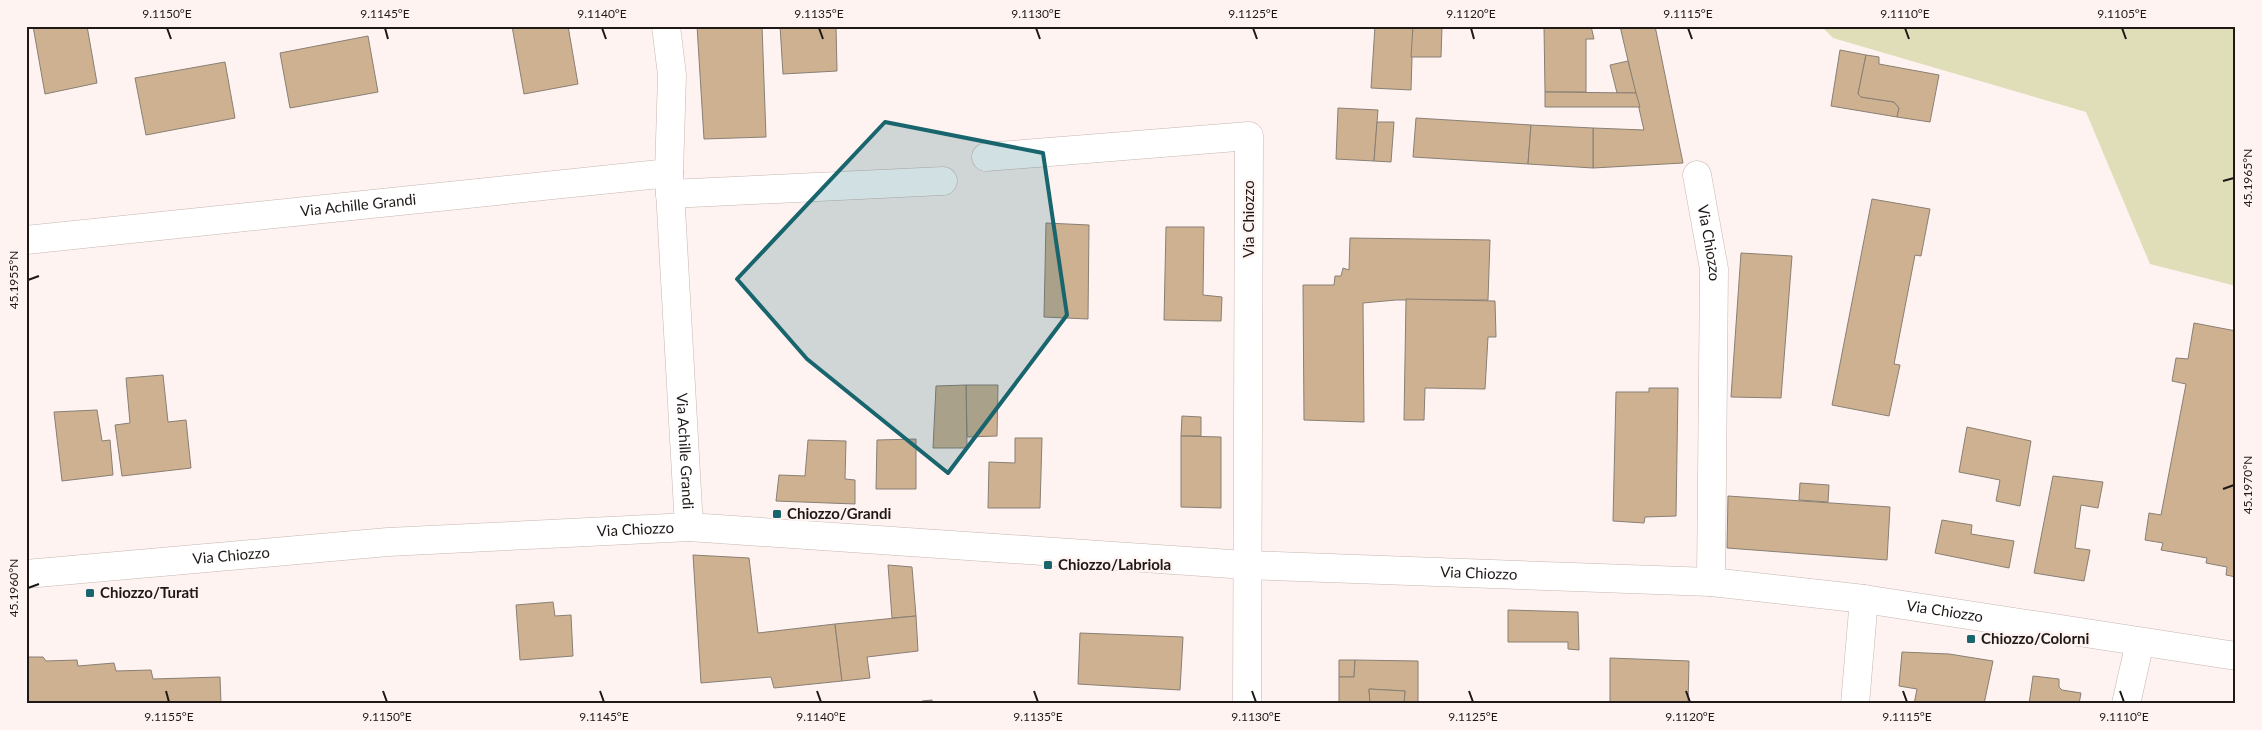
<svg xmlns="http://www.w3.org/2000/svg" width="2262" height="730" viewBox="0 0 2262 730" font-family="Lato,sans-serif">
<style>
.green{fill:#e0ddb9}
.building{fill:#ceb190;stroke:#897f74}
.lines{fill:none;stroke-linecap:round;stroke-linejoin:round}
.minor-casing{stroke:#c7b6b1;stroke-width:29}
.minor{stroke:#fff;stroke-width:28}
.marked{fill:#18656d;fill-opacity:0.2;stroke:#18656d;stroke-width:4;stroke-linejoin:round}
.ticks{fill:none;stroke:#1e1816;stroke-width:2}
.poi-dot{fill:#18656d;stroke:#fef3f0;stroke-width:2}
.labels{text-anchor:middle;stroke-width:4.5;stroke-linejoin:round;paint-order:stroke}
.street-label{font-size:15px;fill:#1e1816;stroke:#fef3f0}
.poi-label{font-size:15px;font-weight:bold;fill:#1e1816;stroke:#fef3f0;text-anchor:start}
.neatline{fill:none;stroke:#1e1816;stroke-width:2}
.ticks-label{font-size:12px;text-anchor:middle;fill:#1e1816}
</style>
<rect width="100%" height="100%" fill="#fef3f0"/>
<polygon class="green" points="1821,26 2236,26 2236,286 2150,264 2086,112 1833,38"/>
<g class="building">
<polygon points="33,26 87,26 97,83 45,94"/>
<polygon points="512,26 568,26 578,84 524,94"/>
<polygon points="697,26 762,26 766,137 704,139"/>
<polygon points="780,26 836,26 837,71 783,74"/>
<polygon points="1375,26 1413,26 1411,90 1371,88"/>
<polygon points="1413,26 1442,26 1441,57 1411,57"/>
<polygon points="1544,26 1591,26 1594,39 1586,39 1586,92 1545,92"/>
<polygon points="1620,26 1655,26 1683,163 1593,168 1593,128 1644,130"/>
<polygon points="368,36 378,92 290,108 280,53"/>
<polygon points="1840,50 1866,55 1858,94 1861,97 1894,102 1899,108 1897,117 1831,106"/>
<polygon points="1866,55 1879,57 1879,64 1939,75 1930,122 1897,117 1899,108 1894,102 1861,97 1858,94"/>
<polygon points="1628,61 1636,93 1617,93 1610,65"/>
<polygon points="225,62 235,118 146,135 135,78"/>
<polygon points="1545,92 1636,93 1640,107 1545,107"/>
<polygon points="1338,108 1378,110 1374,161 1336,159"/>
<polygon points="1416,118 1531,125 1528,164 1413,157"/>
<polygon points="1377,122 1394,122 1391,162 1374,161"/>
<polygon points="1531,125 1593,128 1593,168 1528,164"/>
<polygon points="1872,199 1930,209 1921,256 1915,255 1894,364 1900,365 1889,416 1832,405"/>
<polygon points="1046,223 1089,225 1088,319 1044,317"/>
<polygon points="1166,227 1204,227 1203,295 1222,297 1221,321 1164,320"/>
<polygon points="1350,238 1490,240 1488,300 1396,300 1363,303 1364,422 1304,420 1303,285 1334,285 1335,276 1341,276 1343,268 1349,270"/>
<polygon points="1741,253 1792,256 1781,398 1731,397"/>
<polygon points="1406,299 1495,301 1496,337 1488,337 1485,389 1425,388 1424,420 1404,420"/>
<polygon points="2194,323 2236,331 2236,577 2226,575 2227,567 2206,563 2207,558 2161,550 2163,543 2145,540 2149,513 2161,515 2186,384 2172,381 2176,358 2188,359"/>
<polygon points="163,375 168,422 186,420 191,468 122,476 115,425 130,423 126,378"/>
<polygon points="966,385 998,385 997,436 967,437"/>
<polygon points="966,385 967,448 933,448 936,386"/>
<polygon points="1649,388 1678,388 1676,516 1645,517 1644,523 1613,521 1616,392 1649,392"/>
<polygon points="97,410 102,441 110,440 113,475 62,481 54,412"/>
<polygon points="1182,416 1201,417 1201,436 1181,436"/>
<polygon points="1967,427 2031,441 2020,506 1996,501 2000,480 1959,472"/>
<polygon points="1181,436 1221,437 1221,508 1181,507"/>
<polygon points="1015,438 1042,438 1040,508 988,508 989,462 1015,463"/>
<polygon points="916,439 916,489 876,489 877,440"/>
<polygon points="808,440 846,441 845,479 855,480 855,504 776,501 779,475 805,476"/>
<polygon points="2053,476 2103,482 2098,508 2081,505 2075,548 2090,550 2084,581 2034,573"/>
<polygon points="1800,483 1829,485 1828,502 1799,500"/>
<polygon points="1728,496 1890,507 1887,560 1727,548"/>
<polygon points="1942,520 1972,525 1971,534 2014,541 2009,568 1935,553"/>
<polygon points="693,555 749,558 758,633 835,624 842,681 774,688 771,677 701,683"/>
<polygon points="888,565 912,567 916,616 892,618"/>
<polygon points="553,602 555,616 571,615 573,656 520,660 516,605"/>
<polygon points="1508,610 1578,612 1579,650 1568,649 1568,642 1508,642"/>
<polygon points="916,616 918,651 867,657 870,678 842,681 835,624"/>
<polygon points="1080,633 1183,637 1180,690 1078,684"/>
<polygon points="1902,652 1949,654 1993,661 1984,704 1914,704 1917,689 1899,686"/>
<polygon points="26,657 43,657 46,661 77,660 78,666 114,663 116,671 151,670 153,679 220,677 221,704 26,704"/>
<polygon points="1610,658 1689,661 1688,704 1610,704"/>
<polygon points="1339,660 1355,660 1354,677 1339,677"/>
<polygon points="1355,660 1418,661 1418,704 1404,704 1405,691 1369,689 1370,704 1339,704 1339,677 1354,677"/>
<polygon points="2033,676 2059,679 2059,687 2062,690 2081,693 2079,704 2029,704"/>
<polygon points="1369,689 1405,691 1404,704 1370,704"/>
<polygon points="932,700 933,704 922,704 922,701"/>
<polygon points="777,702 777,704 748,704"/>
</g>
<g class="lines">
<g class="minor-casing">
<g id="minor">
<polyline points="666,26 672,75 669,173"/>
<polyline points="986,157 1249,136 1247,704"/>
<path id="s1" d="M1697 175 1714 269 1711 582"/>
<polyline points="670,194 943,181"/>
<path id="s2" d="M26 240 669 173 689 527"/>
<path id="s3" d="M26 574 388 542 689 527 1246 565 1711 582 1864 599 2236 656"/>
<polyline points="1855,704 1864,599"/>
<polyline points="2126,704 2140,642"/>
</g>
</g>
<use href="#minor" class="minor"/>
</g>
<path class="marked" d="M885 122 1043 153 1067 315 948 473 807 359 737 279Z"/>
<path class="ticks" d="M167 28 171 39M385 28 388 39M602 28 606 39M819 28 823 39M1036 28 1040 39M1253 28 1257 39M1471 28 1474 39M1688 28 1692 39M1905 28 1909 39M2122 28 2126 39M2223 181 2234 178M28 280 39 276M2223 489 2234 485M28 588 39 584M166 691 169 702M383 691 387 702M600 691 604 702M817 691 821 702M1034 691 1038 702M1252 691 1256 702M1469 691 1473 702M1686 691 1690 702M1903 691 1907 702M2120 691 2124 702"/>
<g class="poi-dot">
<rect x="772" y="509" width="10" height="10" rx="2.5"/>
<rect x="1043" y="560" width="10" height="10" rx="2.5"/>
<rect x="85" y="588" width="10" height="10" rx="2.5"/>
<rect x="1966" y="634" width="10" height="10" rx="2.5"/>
</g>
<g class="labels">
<g class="street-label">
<text dy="5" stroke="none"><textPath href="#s2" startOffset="334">Via Achille Grandi</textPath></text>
<text transform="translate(1249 219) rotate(-90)" y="5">Via Chiozzo</text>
<text dy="5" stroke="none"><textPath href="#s1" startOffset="69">Via Chiozzo</textPath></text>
<text dy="5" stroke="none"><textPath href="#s2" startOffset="925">Via Achille Grandi</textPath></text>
<text dy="5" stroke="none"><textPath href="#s3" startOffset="611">Via Chiozzo</textPath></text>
<text dy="5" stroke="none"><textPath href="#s3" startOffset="206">Via Chiozzo</textPath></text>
<text dy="5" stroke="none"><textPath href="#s3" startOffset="1456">Via Chiozzo</textPath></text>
<text dy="5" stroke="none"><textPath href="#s3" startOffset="1924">Via Chiozzo</textPath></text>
</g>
<g class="poi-label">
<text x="787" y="519">Chiozzo/Grandi</text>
<text x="1058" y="570">Chiozzo/Labriola</text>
<text x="100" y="598">Chiozzo/Turati</text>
<text x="1981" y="644">Chiozzo/Colorni</text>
</g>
</g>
<rect width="2262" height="730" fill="none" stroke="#fef3f0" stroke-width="55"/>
<rect x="28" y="28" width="2206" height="674" class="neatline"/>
<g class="ticks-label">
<text x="167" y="18">9.1150°E</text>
<text x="385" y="18">9.1145°E</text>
<text x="602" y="18">9.1140°E</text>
<text x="819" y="18">9.1135°E</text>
<text x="1036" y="18">9.1130°E</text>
<text x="1253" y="18">9.1125°E</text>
<text x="1471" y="18">9.1120°E</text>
<text x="1688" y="18">9.1115°E</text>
<text x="1905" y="18">9.1110°E</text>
<text x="2122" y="18">9.1105°E</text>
<text transform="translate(2248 178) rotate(-90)" y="4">45.1965°N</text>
<text transform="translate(14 280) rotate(-90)" y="4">45.1955°N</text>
<text transform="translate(2248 485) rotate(-90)" y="4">45.1970°N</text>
<text transform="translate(14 588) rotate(-90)" y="4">45.1960°N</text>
<text x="169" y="721">9.1155°E</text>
<text x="387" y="721">9.1150°E</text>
<text x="604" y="721">9.1145°E</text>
<text x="821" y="721">9.1140°E</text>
<text x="1038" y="721">9.1135°E</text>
<text x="1256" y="721">9.1130°E</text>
<text x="1473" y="721">9.1125°E</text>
<text x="1690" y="721">9.1120°E</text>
<text x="1907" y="721">9.1115°E</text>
<text x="2124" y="721">9.1110°E</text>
</g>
</svg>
